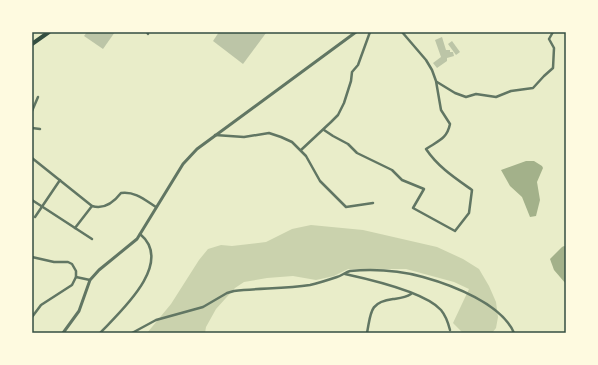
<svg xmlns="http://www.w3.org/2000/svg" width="598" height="365" viewBox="0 0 598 365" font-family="'PT Serif',serif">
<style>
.green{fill:#cad2ad}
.water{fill:#a3b18a}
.building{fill:#bcc5a7}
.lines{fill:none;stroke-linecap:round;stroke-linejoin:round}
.minor{stroke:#617663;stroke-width:2.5}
.tertiary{stroke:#617663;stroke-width:3}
.trunk{stroke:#344e41;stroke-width:4}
.neatline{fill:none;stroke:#344e41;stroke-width:1.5}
</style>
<rect width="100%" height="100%" fill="#e9edc9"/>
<polygon class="green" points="311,225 363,230 437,247 463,259 479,269 489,286 496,302 498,317 496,328 492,333 463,333 453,323 469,289 454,282 406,269 348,269 334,276 316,280 293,276 267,278 244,282 235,288 216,309 206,327 205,333 147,333 171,304 199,260 208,249 221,245 232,246 266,242 292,229"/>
<g class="water">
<polygon points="526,161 534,161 542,166 543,168 537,182 540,200 536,216 530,217 522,197 510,186 501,170"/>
<polygon points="564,246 566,247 566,284 554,270 550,259 562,247"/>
</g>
<g class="building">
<polygon points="87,32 115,32 103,49 84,36"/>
<polygon points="219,32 264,32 266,33 243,64 213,41"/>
<polygon points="442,37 446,50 450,50 450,52 453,52 454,56 447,58 447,61 437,68 433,63 441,57 435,40"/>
<polygon points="452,41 460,52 456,55 448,44"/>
</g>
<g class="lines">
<g class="minor">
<polyline points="147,32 148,34"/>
<polyline points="437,82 455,93 466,97 476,94 496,97 511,91 533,88 544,76 553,68 554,48 549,39 553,32"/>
<polyline points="32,111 38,97"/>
<polyline points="32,128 40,129"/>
<path d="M324 130 333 136 348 144 357 153 392 170 402 180 424 189 413 208 455 231 469 213 472 190C455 178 438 167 426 149 438 141 447 139 450 124L441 110 436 81 432 70 426 60 402 32"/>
<polyline points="215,135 244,137 269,133 281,137 292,142 306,156 320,181 346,207 373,203"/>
<polyline points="301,150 331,122 338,115 344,103 351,81 352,72 358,65 370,32"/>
<path d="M32 158 92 206C105 210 114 202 121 193 135 191 145 200 156 207"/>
<polyline points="32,200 92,239"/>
<polyline points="35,217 60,180"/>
<polyline points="75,228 92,206"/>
<polyline points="32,257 54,262 68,262 72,264 76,271 76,277 72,285 41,305 32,317"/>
<path d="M345 274C368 279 425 292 441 310 446 316 448 322 450 330"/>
<polyline points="76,277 90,280"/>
<path d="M100 333C120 312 175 263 140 234"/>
<path d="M132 333 156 320 203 307 227 293 234 291C260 288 285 289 310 285 319 283 328 280 337 277 341 276 346 272 350 271 373 269 401 271 423 277 452 285 502 304 514 333"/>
<path d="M367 333C371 313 369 302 393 299 401 298 405 298 411 294"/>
</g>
<polyline class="tertiary" points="63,333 79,311 90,280 99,270 137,239 183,164 197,149 356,32"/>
<polyline class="trunk" points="32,44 49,32"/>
</g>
<rect width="598" height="365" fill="none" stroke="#fefae0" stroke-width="66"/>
<rect x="33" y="33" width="532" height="299" class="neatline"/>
</svg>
